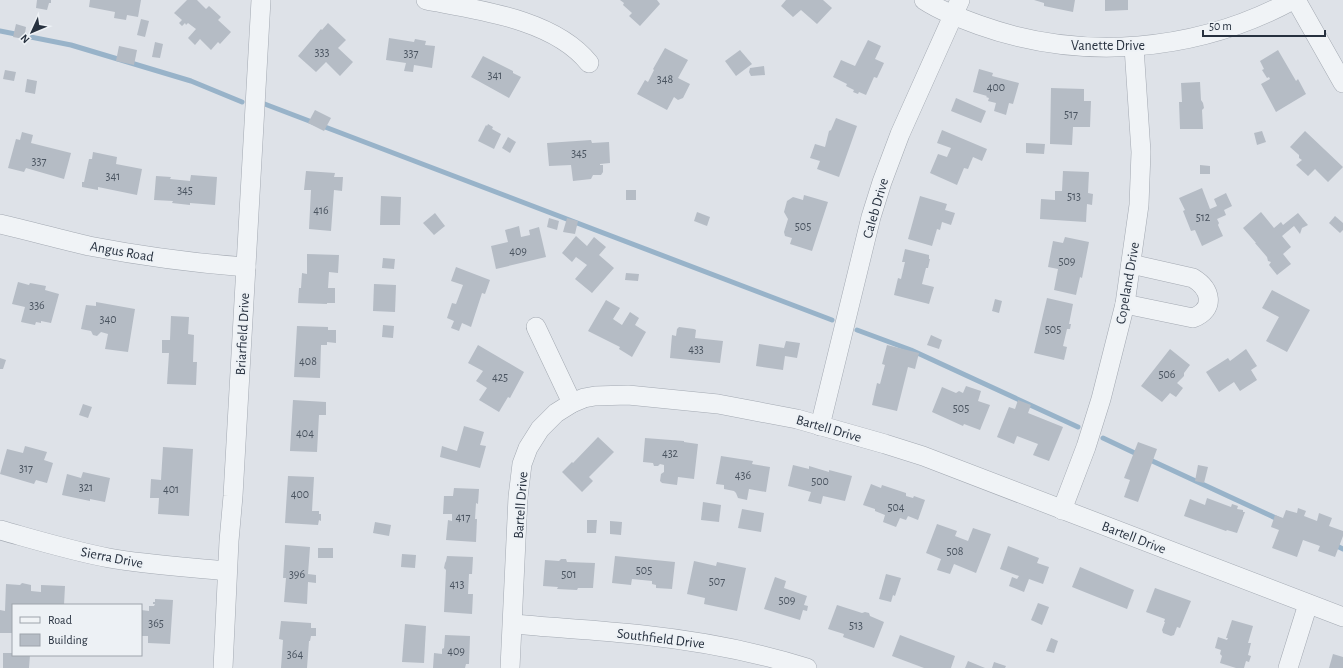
<svg xmlns="http://www.w3.org/2000/svg" width="1343" height="668" viewBox="0 0 1343 668" font-family="'Alegreya Sans',sans-serif">
<style>
.lines{fill:none;stroke-linecap:round;stroke-linejoin:round}
.stream{stroke:#98b3c9;stroke-width:5}
.building{fill:#b5bcc5}
.minor-casing{stroke:#a3a9b2;stroke-width:20}
.minor{stroke:#f0f3f6;stroke-width:19}
.labels{text-anchor:middle;stroke-width:4;stroke-linejoin:round;paint-order:stroke}
.number-label{font-size:12px;fill:#4a5460}
.street-label{font-size:14px;fill:#27313f;stroke:#edf1f5}
</style>
<rect width="100%" height="100%" fill="#dee2e8"/>
<g class="lines">
<g class="stream">
<polyline points="0,31 71,45 191,81 242,102"/>
<polyline points="262,103 832,320"/>
<polyline points="857,330 911,350 1078,427"/>
<polyline points="1103,438 1139,455"/>
<polyline points="1148,459 1280,520"/>
<polyline points="1333,544 1343,549"/>
</g>
</g>
<g class="building">
<polygon points="37,0 51,0 51,3 49,3 47,10 36,8"/>
<polygon points="90,0 141,0 138,17 127,15 126,20 114,18 115,12 89,7"/>
<polygon points="187,0 197,0 206,9 209,6 221,17 218,20 231,32 220,44 218,42 211,50 200,39 195,45 188,38 196,29 188,23 186,25 185,23 182,26 179,23 182,20 174,13"/>
<polygon points="620,0 657,0 660,4 640,26 629,16 632,13 623,5 624,3"/>
<polygon points="786,0 823,0 832,8 817,24 801,10 793,17 781,6"/>
<polygon points="1034,0 1075,0 1073,12 1044,6 1044,3"/>
<polygon points="1105,0 1128,0 1128,10 1105,11"/>
<polygon points="141,19 149,21 145,37 137,35"/>
<polygon points="328,23 346,40 338,48 353,62 340,76 326,62 316,72 298,56 321,29 322,30"/>
<polygon points="16,24 26,27 24,39 13,37"/>
<polygon points="389,38 414,42 415,39 426,41 425,45 435,46 432,68 414,65 413,72 404,71 406,63 386,60"/>
<polygon points="868,40 881,46 875,59 884,63 877,78 874,77 866,95 859,92 858,94 853,92 854,90 846,86 847,84 833,77 841,60 855,66"/>
<polygon points="155,42 163,44 160,58 152,57"/>
<polygon points="119,46 137,50 134,65 116,61"/>
<polygon points="665,48 688,60 678,78 690,84 683,98 678,100 674,97 667,110 637,94 645,80 648,82 654,70 653,69"/>
<polygon points="740,50 752,64 736,76 725,61"/>
<polygon points="1278,50 1296,81 1298,79 1306,94 1276,112 1261,84 1270,79 1269,77 1267,78 1262,70 1264,69 1260,61"/>
<polygon points="483,56 513,71 513,73 521,77 509,98 471,77"/>
<polygon points="764,66 765,75 751,76 749,72 750,68"/>
<polygon points="979,69 993,73 992,76 1019,83 1013,104 1009,103 1006,115 994,111 996,103 988,101 989,98 986,97 987,96 973,92"/>
<polygon points="5,70 16,72 14,81 3,79"/>
<polygon points="27,79 37,81 35,94 25,92"/>
<polygon points="1200,82 1201,100 1203,103 1204,108 1202,110 1203,129 1180,129 1179,102 1182,102 1181,83"/>
<polygon points="1051,88 1084,89 1084,101 1091,101 1090,127 1073,127 1072,145 1050,144"/>
<polygon points="956,98 986,111 981,123 951,111"/>
<polygon points="315,110 331,118 324,131 308,123"/>
<polygon points="836,118 857,126 839,177 817,169 820,161 810,158 815,144 825,147 829,131 831,130"/>
<polygon points="488,124 493,127 492,129 501,134 494,149 478,141 486,125 487,126"/>
<polygon points="942,130 987,149 982,161 973,157 968,169 964,168 957,185 930,173 938,154 947,157 951,148 937,143"/>
<polygon points="1262,131 1266,142 1257,145 1254,133"/>
<polygon points="1305,131 1343,167 1328,182 1315,169 1308,176 1296,165 1302,160 1299,158 1299,155 1290,147"/>
<polygon points="22,132 33,135 31,143 71,153 64,179 26,168 24,172 8,168 16,139 20,140"/>
<polygon points="508,137 516,142 510,153 502,148"/>
<polygon points="591,140 592,143 609,142 610,163 600,164 600,165 603,165 603,172 601,175 593,175 591,179 573,181 571,165 549,166 547,143"/>
<polygon points="1026,143 1045,144 1044,154 1026,153"/>
<polygon points="93,152 117,157 116,164 142,169 137,195 98,187 98,190 82,187 82,182 84,182 89,159 92,159"/>
<polygon points="1200,165 1210,166 1210,174 1200,174"/>
<polygon points="306,171 335,173 334,177 343,177 342,191 334,190 331,231 309,229 311,190 304,190"/>
<polygon points="1063,171 1089,172 1088,193 1093,194 1092,205 1087,204 1086,222 1040,219 1041,199 1055,200 1055,191 1062,191"/>
<polygon points="191,175 217,177 215,205 190,203 190,205 172,203 173,201 154,200 156,176 171,177 170,179 190,181"/>
<polygon points="1202,188 1210,209 1217,206 1214,199 1226,193 1232,206 1224,210 1226,215 1217,219 1219,223 1218,225 1223,236 1202,246 1195,230 1191,231 1183,211 1185,210 1179,198"/>
<rect x="626" y="190" width="10" height="10"/>
<polygon points="804,195 828,202 812,251 790,244 792,238 785,236 784,232 788,219 784,212 787,201 793,197 803,200"/>
<polygon points="381,196 401,197 400,225 380,225"/>
<polygon points="920,196 947,204 945,210 955,213 951,225 942,222 940,230 937,229 932,246 908,239"/>
<polygon points="697,212 710,217 707,226 694,221"/>
<polygon points="1261,212 1274,228 1281,222 1283,225 1298,213 1308,225 1302,228 1300,234 1294,226 1282,236 1291,247 1283,254 1291,264 1277,275 1269,265 1271,262 1268,261 1267,257 1255,243 1256,243 1243,228"/>
<polygon points="435,213 445,226 434,235 423,223"/>
<polygon points="1335,216 1343,223 1343,230 1340,233 1329,223"/>
<polygon points="549,218 559,221 557,230 547,227"/>
<polygon points="567,218 578,221 575,234 563,232"/>
<polygon points="519,226 521,237 530,235 529,230 539,227 546,257 496,269 491,246 508,242 505,230"/>
<polygon points="576,236 587,246 594,237 606,247 599,255 614,268 592,293 575,279 587,265 576,257 572,262 562,253"/>
<polygon points="1065,237 1089,242 1082,278 1080,277 1076,295 1054,290 1058,269 1048,267 1053,241 1063,243"/>
<polygon points="905,249 929,255 929,259 930,259 928,268 926,268 922,284 934,287 929,304 894,295 898,278 901,279 905,262 902,262"/>
<polygon points="307,254 339,255 338,273 329,272 328,288 335,288 335,303 327,303 327,304 298,303 299,288 301,288 302,273 307,274"/>
<polygon points="383,258 395,259 394,269 382,268"/>
<polygon points="456,267 490,280 485,294 482,293 471,327 462,323 459,331 451,328 454,321 447,318 452,303 456,304 463,285 451,281"/>
<polygon points="626,273 639,274 638,281 625,280"/>
<polygon points="18,282 29,285 30,283 46,286 45,290 59,294 51,323 41,321 41,323 36,322 35,325 21,322 25,307 12,304"/>
<polygon points="374,284 396,285 395,312 373,311"/>
<polygon points="1272,290 1310,310 1287,352 1266,341 1279,317 1262,308"/>
<polygon points="1047,298 1073,304 1069,324 1071,324 1070,329 1067,329 1063,346 1067,347 1064,360 1034,353"/>
<polygon points="995,299 1002,301 999,313 992,311"/>
<polygon points="606,300 620,308 613,319 622,325 630,312 639,318 635,325 646,332 632,357 619,349 620,347 588,331"/>
<polygon points="96,302 135,309 128,352 105,349 108,334 101,332 97,336 93,335 91,331 81,329 86,305 96,306"/>
<polygon points="171,316 189,317 188,334 194,335 193,362 197,362 196,385 167,384 169,353 162,353 162,340 170,340"/>
<polygon points="383,325 394,326 393,338 382,337"/>
<polygon points="297,326 328,327 328,330 336,330 336,343 327,342 327,345 321,345 320,378 294,377"/>
<polygon points="679,327 694,329 696,330 695,338 723,341 720,363 670,358 672,335 676,336 677,329"/>
<polygon points="931,335 942,340 939,349 927,345"/>
<polygon points="786,341 800,343 797,358 785,356 783,370 756,366 759,344 784,348"/>
<polygon points="478,345 524,372 510,398 508,397 499,412 479,400 487,388 476,381 483,371 468,363"/>
<polygon points="887,345 919,353 915,369 908,367 897,411 872,405 877,383 880,384 885,365 882,364"/>
<polygon points="1170,349 1190,365 1184,373 1184,376 1177,383 1183,388 1176,397 1170,393 1162,402 1141,386"/>
<polygon points="1246,349 1257,366 1251,370 1257,380 1240,391 1234,382 1219,392 1206,372 1228,358 1230,361"/>
<polygon points="0,358 6,360 3,369 0,369"/>
<polygon points="966,386 981,391 978,401 990,405 980,430 964,424 963,426 932,412 942,387 956,393 959,391 963,393"/>
<polygon points="293,400 326,402 326,415 319,415 317,452 290,451"/>
<polygon points="1018,400 1031,405 1028,413 1063,427 1049,461 1033,455 1038,444 1017,436 1014,444 997,437 1009,407 1015,409"/>
<polygon points="83,404 92,407 88,418 79,415"/>
<polygon points="464,426 484,432 480,445 486,446 480,468 440,457 442,446 457,451"/>
<polygon points="598,437 614,452 589,477 593,481 582,492 562,472 572,462 573,463"/>
<polygon points="645,438 684,441 684,442 698,444 694,479 678,477 677,485 662,483 660,481 661,474 664,472 664,465 660,464 658,466 654,466 653,463 643,462"/>
<polygon points="1138,442 1157,449 1138,502 1124,497 1130,480 1124,478"/>
<polygon points="25,446 47,452 44,460 53,463 47,483 36,480 34,484 0,474 7,449 23,453"/>
<polygon points="163,447 193,449 189,516 158,514 159,498 150,498 151,479 161,480"/>
<polygon points="721,456 753,461 752,464 770,467 766,492 749,489 747,500 738,498 736,493 734,491 724,489 724,485 716,484"/>
<polygon points="793,465 809,469 809,466 829,472 829,470 852,476 845,501 823,496 821,504 808,501 811,492 788,486"/>
<polygon points="1198,465 1208,467 1204,483 1195,481"/>
<polygon points="83,472 110,478 105,502 90,499 90,501 62,495 67,474 81,478"/>
<polygon points="288,476 314,477 312,511 319,511 319,514 321,514 321,521 319,520 318,525 285,523"/>
<polygon points="871,484 881,488 882,485 906,493 906,496 913,498 914,496 925,500 918,520 908,516 906,520 900,518 896,527 883,522 885,515 875,511 875,509 863,505"/>
<polygon points="454,488 479,489 478,504 476,503 475,519 477,519 476,542 446,540 448,520 452,521 452,514 443,514 444,496 453,496"/>
<polygon points="1207,498 1231,507 1232,504 1238,506 1237,509 1243,510 1243,512 1245,512 1237,533 1227,530 1226,531 1184,516 1190,499 1205,505"/>
<polygon points="703,502 721,505 719,522 701,520"/>
<polygon points="1298,508 1306,511 1304,516 1317,521 1319,513 1332,518 1329,526 1343,531 1343,536 1335,557 1318,551 1320,546 1303,540 1297,557 1272,548 1279,530 1271,527 1275,515 1283,518 1286,510 1297,513"/>
<polygon points="742,509 764,513 761,532 738,528"/>
<polygon points="587,520 597,520 596,533 587,533"/>
<polygon points="610,521 622,522 621,535 610,534"/>
<polygon points="375,522 391,525 389,536 373,533"/>
<polygon points="937,524 957,531 955,536 968,541 973,528 991,534 976,573 954,564 950,574 937,570 941,559 926,553"/>
<polygon points="285,545 310,547 308,574 316,575 316,583 308,582 307,604 284,602 286,578 283,578"/>
<polygon points="1008,546 1039,558 1037,563 1049,567 1043,584 1029,579 1024,592 1009,586 1012,577 1017,579 1019,576 1000,569"/>
<rect x="318" y="548" width="15" height="10"/>
<polygon points="402,554 416,555 415,568 401,567"/>
<polygon points="447,556 473,557 472,574 469,574 468,594 473,594 472,614 444,612 446,570 444,568 445,563 446,561"/>
<polygon points="615,556 675,562 672,589 656,588 656,585 652,584 652,581 632,579 631,585 612,583"/>
<polygon points="561,559 566,559 567,562 595,563 593,588 578,588 577,590 557,589 558,587 543,586 545,560 559,561"/>
<polygon points="694,561 716,566 717,562 746,568 737,611 704,604 705,598 687,594"/>
<polygon points="1080,567 1134,590 1127,609 1072,587"/>
<polygon points="886,574 901,578 895,596 893,595 891,602 879,599"/>
<polygon points="775,577 786,581 784,588 807,596 804,605 808,606 807,611 803,610 800,620 764,609"/>
<polygon points="22,583 31,585 31,591 41,592 41,585 65,586 64,605 13,605 13,633 0,633 0,610 5,611 6,584 20,585"/>
<polygon points="1155,588 1191,601 1180,628 1177,627 1174,635 1171,636 1163,633 1162,630 1165,622 1164,622 1165,619 1146,612"/>
<polygon points="155,599 173,600 170,644 148,643 148,636 141,636 141,610 149,611 149,606 154,606 155,604 153,604 153,602 155,602"/>
<polygon points="1038,603 1049,607 1042,625 1031,620"/>
<polygon points="837,605 862,613 865,612 869,613 870,616 884,622 874,648 843,637 844,634 828,629"/>
<polygon points="1232,620 1253,626 1248,643 1251,643 1248,655 1251,656 1249,662 1246,661 1244,668 1236,668 1220,663 1222,656 1220,654 1221,650 1215,648 1218,637 1227,640 1228,638 1226,638"/>
<polygon points="281,621 311,623 311,628 316,628 316,636 311,636 310,641 309,641 307,668 281,668 283,640 279,639"/>
<polygon points="405,624 426,626 424,663 402,662"/>
<polygon points="445,635 470,636 469,664 466,664 465,668 433,668 434,653 442,654 442,649 444,648"/>
<polygon points="900,635 955,656 951,668 924,668 892,656"/>
<polygon points="1051,638 1058,641 1054,653 1046,651"/>
<polygon points="3,653 13,653 13,655 30,655 29,668 3,668"/>
<polygon points="1333,654 1343,657 1343,668 1329,668"/>
<polygon points="968,661 985,668 965,668"/>
<polygon points="994,662 1006,666 1005,668 992,668"/>
</g>
<g class="lines">
<g class="minor-casing">
<g id="minor">
<path d="M426 0C478 10 554 19 589 63"/>
<path d="M924 0C941 11 960 18 979 25 1082 62 1197 52 1293 0"/>
<polyline points="1296,0 1343,83"/>
<path d="M0 224C30 231 59 239 89 246 141 256 193 263 246 267"/>
<path d="M1125 304 1193 318C1216 309 1211 289 1193 278L1131 264"/>
<polyline points="536,327 572,403"/>
<polyline points="820,426 871,217 882,182 900,134 960,0"/>
<polyline points="1062,510 1086,447 1101,399 1125,304 1139,205 1141,152 1134,47"/>
<path d="M0 530C36 540 72 551 109 558 148 565 188 567 227 571"/>
<path d="M513 624C556 628 600 630 643 635 699 641 753 651 807 668"/>
<polyline points="223,668 229,541 233,496 261,0"/>
<polyline points="510,668 518,497 522,464 528,448 540,429 556,413 572,403 584,398 595,396 628,395 718,404 797,419 885,444 923,456 1343,617"/>
<polyline points="1288,668 1308,604"/>
</g>
</g>
<use href="#minor" class="minor"/>
</g>
<g class="labels">
<g class="number-label">
<text x="322" y="56">333</text>
<text x="411" y="57">337</text>
<text x="495" y="79">341</text>
<text x="665" y="83">348</text>
<text x="996" y="91">400</text>
<text x="1071" y="118">517</text>
<text x="579" y="157">345</text>
<text x="39" y="165">337</text>
<text x="113" y="180">341</text>
<text x="185" y="194">345</text>
<text x="1074" y="200">513</text>
<text x="321" y="214">416</text>
<text x="1203" y="221">512</text>
<text x="803" y="230">505</text>
<text x="518" y="255">409</text>
<text x="1067" y="265">509</text>
<text x="37" y="309">336</text>
<text x="108" y="323">340</text>
<text x="1053" y="333">505</text>
<text x="696" y="353">433</text>
<text x="308" y="365">408</text>
<text x="1167" y="378">506</text>
<text x="500" y="381">425</text>
<text x="961" y="412">505</text>
<text x="305" y="437">404</text>
<text x="670" y="457">432</text>
<text x="26" y="472">317</text>
<text x="743" y="479">436</text>
<text x="820" y="485">500</text>
<text x="86" y="491">321</text>
<text x="171" y="493">401</text>
<text x="300" y="498">400</text>
<text x="896" y="511">504</text>
<text x="463" y="521">417</text>
<text x="955" y="555">508</text>
<text x="644" y="574">505</text>
<text x="297" y="578">396</text>
<text x="569" y="578">501</text>
<text x="717" y="585">507</text>
<text x="457" y="588">413</text>
<text x="787" y="604">509</text>
<text x="156" y="627">365</text>
<text x="856" y="629">513</text>
<text x="456" y="655">409</text>
<text x="295" y="658">364</text>
</g>
<g class="street-label">
<text x="1108" y="50">Vanette Drive</text>
<text transform="translate(875 208) rotate(-74)" y="5">Caleb Drive</text>
<text transform="translate(122 251) rotate(10)" y="5">Angus Road</text>
<text transform="translate(1127 283) rotate(-80)" y="5">Copeland Drive</text>
<text transform="translate(242 334) rotate(-87)" y="5">Briarfield Drive</text>
<text transform="translate(829 428) rotate(16)" y="5">Bartell Drive</text>
<text transform="translate(520 505) rotate(-86)" y="5">Bartell Drive</text>
<text transform="translate(1134 537) rotate(21)" y="5">Bartell Drive</text>
<text transform="translate(112 557) rotate(11)" y="5">Sierra Drive</text>
<text transform="translate(661 638) rotate(7)" y="5">Southfield Drive</text>
</g>
</g>
<rect x="12" y="604" width="130" height="52" fill="#edf1f5" stroke="#9ea4ac"/>
<rect x="20" y="617" width="20" height="6" fill="#f0f3f6" stroke="#9ea4ac"/>
<text x="48" y="624" font-size="12" fill="#27313f">Road</text>
<rect x="20" y="634" width="20" height="12" fill="#b5bcc5" stroke="#9ea4ac"/>
<text x="48" y="644" font-size="12" fill="#27313f">Building</text>
<g transform="translate(32 32) rotate(226)" stroke="#edf1f5" stroke-width="3" paint-order="stroke">
<path d="M0-3L7 15L0 10L-7 15Z" fill="#27313f"/>
<text y="-6" font-size="11" font-weight="bold" text-anchor="middle" fill="#27313f">N</text>
</g>
<path d="M1203 30v6h122v-6" fill="none" stroke="#27313f" stroke-width="2"/>
<text x="1209" y="30" font-size="12" fill="#27313f" stroke="#edf1f5" stroke-width="3" paint-order="stroke">50 m</text>
</svg>
